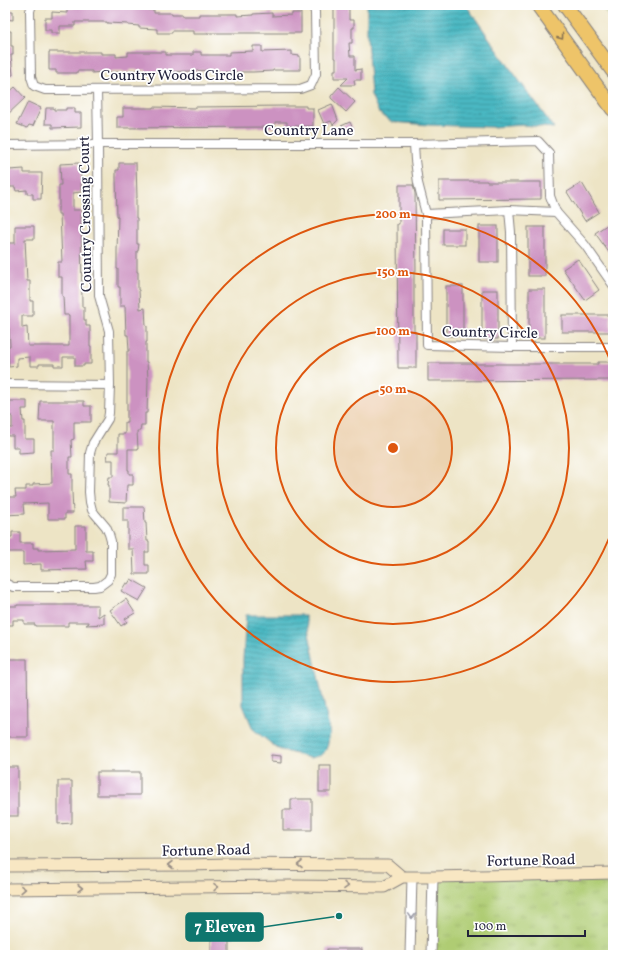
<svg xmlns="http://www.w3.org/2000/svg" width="618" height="960" viewBox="0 0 618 960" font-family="Vollkorn,serif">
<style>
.grass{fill:url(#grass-tufts);stroke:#687757}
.wetland{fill:url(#wetland-marsh);stroke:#687757}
.water{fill:url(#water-rules);stroke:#366d7e}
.building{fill:#cc92c1}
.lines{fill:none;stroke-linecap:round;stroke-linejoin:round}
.minor-casing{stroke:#888380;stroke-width:10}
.tertiary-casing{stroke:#888380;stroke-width:11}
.secondary-casing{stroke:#888380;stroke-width:13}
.motorway-casing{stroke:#888380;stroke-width:16}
.minor{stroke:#fff;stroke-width:8}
.tertiary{stroke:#fff;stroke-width:9}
.secondary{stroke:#f8e7c3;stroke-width:11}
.motorway{stroke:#eec469;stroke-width:14}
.oneway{stroke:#887352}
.oneway2{stroke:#988e86}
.oneway3{stroke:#9c9ca7}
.ring{fill:none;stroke:#de560e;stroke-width:2}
.labels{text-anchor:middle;stroke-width:3.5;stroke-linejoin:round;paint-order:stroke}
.street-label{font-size:15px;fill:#22223b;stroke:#fff}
.centre{fill:#de560e;stroke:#fff;stroke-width:2}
.ring-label{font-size:12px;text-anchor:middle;font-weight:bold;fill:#de560e;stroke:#fff;stroke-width:3.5;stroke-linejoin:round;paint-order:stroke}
.leader{fill:none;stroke:#0f766e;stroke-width:1.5}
.callout-dot{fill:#0f766e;stroke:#fff;stroke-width:1.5}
.callout{fill:#0f766e;stroke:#0f766e;stroke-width:1.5}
.callout-label{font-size:16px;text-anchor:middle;font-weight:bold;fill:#fff}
</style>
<defs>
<pattern id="grass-tufts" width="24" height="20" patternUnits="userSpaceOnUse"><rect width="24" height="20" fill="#afcc73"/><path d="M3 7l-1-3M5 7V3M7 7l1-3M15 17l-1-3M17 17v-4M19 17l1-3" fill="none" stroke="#96af64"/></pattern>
<pattern id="wetland-marsh" width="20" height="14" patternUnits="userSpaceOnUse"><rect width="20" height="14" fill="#afcc73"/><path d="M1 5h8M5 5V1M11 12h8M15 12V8" fill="none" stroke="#96af64"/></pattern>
<pattern id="water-rules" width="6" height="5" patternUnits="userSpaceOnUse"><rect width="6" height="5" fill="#4ab8c2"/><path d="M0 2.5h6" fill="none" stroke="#3d959f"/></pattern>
</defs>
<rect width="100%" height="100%" fill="#fff"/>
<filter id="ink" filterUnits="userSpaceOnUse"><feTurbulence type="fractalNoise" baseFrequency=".025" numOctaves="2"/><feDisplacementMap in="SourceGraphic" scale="8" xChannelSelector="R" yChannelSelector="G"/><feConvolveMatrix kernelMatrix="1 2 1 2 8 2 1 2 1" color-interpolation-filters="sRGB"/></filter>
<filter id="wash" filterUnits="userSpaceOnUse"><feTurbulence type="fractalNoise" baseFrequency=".012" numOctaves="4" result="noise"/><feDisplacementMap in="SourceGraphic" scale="16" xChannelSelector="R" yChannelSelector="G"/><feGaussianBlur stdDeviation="0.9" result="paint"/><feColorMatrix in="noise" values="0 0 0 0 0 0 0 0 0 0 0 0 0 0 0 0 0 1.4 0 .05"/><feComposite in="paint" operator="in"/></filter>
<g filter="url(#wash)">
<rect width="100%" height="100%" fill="#ede4c5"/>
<polygon class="grass" points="437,877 613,877 613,955 435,955"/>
<polygon class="wetland" points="600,5 613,5 613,22"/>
<g class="water">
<polygon points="367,5 466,5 510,68 554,128 523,125 492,127 429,125 392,122 379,113 371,95 367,37"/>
<polygon points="246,615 305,615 330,733 327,748 322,755 310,758 278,749 253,729 243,705 243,659"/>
</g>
<g id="blocks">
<g class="building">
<polygon points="85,5 93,5 94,6 107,6 107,5 129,5 129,7 148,8 148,10 154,10 154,13 172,13 172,14 183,14 183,16 199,16 199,14 237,14 237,16 253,15 253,14 272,13 272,16 292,15 292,13 301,13 301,33 208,33 208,34 193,34 193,31 172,31 172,33 157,33 157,29 139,28 139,26 128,25 128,24 107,23 107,22 75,22 75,26 60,26 60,33 51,33 51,30 45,30 45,18 52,18 52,12 67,13 67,8 74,8 74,6"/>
<polygon points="334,5 349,5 349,20 354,20 354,28 352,28 352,43 349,43 350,56 355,56 355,70 361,69 361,80 354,80 355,85 341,85 348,78 334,78 334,70 336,70 336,58 334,58"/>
<polygon points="5,11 13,11 13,20 5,19"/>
<polygon points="5,31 11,31 11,46 13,46 13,55 11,55 13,75 5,76"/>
<polygon points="253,46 262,46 262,52 292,51 292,55 300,56 300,70 273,70 273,71 253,72 218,72 218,70 161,72 146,72 146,70 130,70 130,72 101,72 92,73 92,71 77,71 77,73 56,73 56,70 49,70 49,52 101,52 101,54 116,54 116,57 128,56 128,52 166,52 166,55 193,55 193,52 201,52 201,55 229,55 229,52 253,51"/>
<polygon points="15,87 25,98 5,117 5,96"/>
<polygon points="339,87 355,102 346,112 331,98 331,96"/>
<polygon points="28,102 41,108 33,126 29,125 27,128 17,124"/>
<polygon points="332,104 338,120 333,125 331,121 324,124 318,110"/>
<polygon points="286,106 306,106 306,108 313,108 313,126 287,126 287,122 275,122 275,127 117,128 117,117 123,117 123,108 153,108 153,107 195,108 195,107"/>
<polygon points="46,108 54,108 54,110 66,110 66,108 75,108 75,113 81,113 81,127 52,128 52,124 45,124"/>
<polygon points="350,122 353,129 344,133 341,126"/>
<polygon points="79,163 79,170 81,170 81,192 73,193 73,210 81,210 82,307 84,307 84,320 86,320 86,326 90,326 90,346 91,346 91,364 84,364 84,366 75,366 75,357 63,357 63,366 54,366 54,364 39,364 39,366 30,366 30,357 17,358 17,366 9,367 8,346 10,346 9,328 7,329 6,243 15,243 15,226 34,226 34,239 25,239 27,281 30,281 30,301 33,301 33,316 22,316 22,328 27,327 28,346 69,346 69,315 64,315 63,296 62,296 62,277 58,277 58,262 62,262 60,214 58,214 58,207 59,207 59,185 61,185 60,164"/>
<polygon points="119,163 136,163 137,198 136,198 136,218 137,218 137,244 139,244 138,251 137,251 137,272 138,272 138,290 139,290 140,309 145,308 146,326 147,326 147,342 146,342 146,362 147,362 148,380 147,413 145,413 145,425 141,425 140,431 137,431 138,449 128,449 128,470 129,470 129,474 133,474 133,485 127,485 126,503 109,502 109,485 108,485 109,477 113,477 113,460 107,460 108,452 118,452 118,434 125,434 125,422 127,422 127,351 129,351 128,335 126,335 125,306 120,306 120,287 118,287 118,269 117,269 117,251 118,216 117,216 116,178 116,170 119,170"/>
<polygon points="24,169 24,173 42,173 41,199 33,199 33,194 27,194 27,190 16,191 15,187 10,187 9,170"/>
<polygon points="439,181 487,181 487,182 541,182 541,199 439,200"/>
<polygon points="582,183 599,212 585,221 567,192"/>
<polygon points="399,185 413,185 415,193 416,272 414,272 414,332 416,332 416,368 398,368 397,224 399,224"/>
<polygon points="611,222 613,225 613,258 595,233"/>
<rect x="479" y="226" width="19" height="36"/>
<rect x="528" y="227" width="17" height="49"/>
<rect x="443" y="229" width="22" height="16"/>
<polygon points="578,259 599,290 585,300 563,269"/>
<rect x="446" y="286" width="17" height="50"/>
<rect x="529" y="289" width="16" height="49"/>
<rect x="482" y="290" width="16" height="49"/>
<rect x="562" y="315" width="49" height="17"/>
<polygon points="598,362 613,362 613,380 428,381 428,363 476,363 476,364 598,364"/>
<polygon points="10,401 27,401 27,409 22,409 23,421 25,421 25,439 34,439 34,452 19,453 19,447 13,447 13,436 8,436 8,428 12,428 12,416 8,416 8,407 10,407"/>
<polygon points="40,401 84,401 84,406 91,406 91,422 74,422 74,439 71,440 72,457 69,457 69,474 72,474 72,492 73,513 65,513 65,519 48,519 48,503 23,504 24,514 5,515 5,497 16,497 15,490 26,490 26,486 33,486 33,484 52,483 51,450 54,450 54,421 39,421"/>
<polygon points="123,507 144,507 145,523 146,523 147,541 149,541 149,552 145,552 145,565 149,565 149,574 134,574 133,549 128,549 128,521 123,521"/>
<polygon points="75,526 86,526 86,551 93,551 93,561 86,561 87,569 41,570 41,564 23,565 23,552 5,552 5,537 12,537 12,532 20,532 20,543 33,543 33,548 38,548 38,550 75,549"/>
<polygon points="131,579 147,588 139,601 121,591 126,583 128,584"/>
<polygon points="126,599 135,613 125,619 127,622 121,626 110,610"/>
<polygon points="17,605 98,605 98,617 104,613 104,624 86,625 89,623 89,622 68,622 68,626 35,626 35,624 24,624 24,620 13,620 13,625 5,625 5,606 17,606"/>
<polygon points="5,659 27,659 28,737 5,737"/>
<polygon points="271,755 281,756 281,763 271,762"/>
<rect x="319" y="765" width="12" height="27"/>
<rect x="5" y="767" width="13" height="49"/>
<rect x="97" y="772" width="43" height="23"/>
<polygon points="58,781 72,781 72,823 58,824"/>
<polygon points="291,799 312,799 312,830 283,830 283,810 291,810"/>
<polygon points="216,919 234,919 234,938 229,938 229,955 211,955 211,927 216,927"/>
<rect x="327" y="949" width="35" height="6"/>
</g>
</g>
</g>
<g filter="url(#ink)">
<use href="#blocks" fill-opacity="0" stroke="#888380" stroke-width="1"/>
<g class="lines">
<g class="minor-casing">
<g id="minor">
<polyline points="32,5 30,11 31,77 34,86 45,90 300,89 311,85 316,74 315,12 312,5"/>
<polyline points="414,144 415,160 418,183 426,214 427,345 512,347 613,347"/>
<polyline points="5,145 98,144 414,144 538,141 549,153 550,196 556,212"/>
<polyline points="509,210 511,232 512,347"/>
<polyline points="426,214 509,210 556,212 585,245 613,285"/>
<polyline points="5,384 110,385"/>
<polyline points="5,583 13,587 94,587 100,586 108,580 111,574 111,541 109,534 106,527 95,514 92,510 90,502 89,492 90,453 93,443 108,419 109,413 110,385 109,331 99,296 98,144 97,90"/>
</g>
</g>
<g class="tertiary-casing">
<g id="tertiary">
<polyline points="410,955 412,877"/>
<polyline points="431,955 433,877"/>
</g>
</g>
<g class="secondary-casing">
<g id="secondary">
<polyline points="5,866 190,865 227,864 388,865 402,877"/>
<polyline points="5,889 291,886 384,887 402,877 433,877 613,873"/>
</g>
</g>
<g class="motorway-casing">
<g id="motorway">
<polyline points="538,5 613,109"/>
<polyline points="565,5 613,71"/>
</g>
</g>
<use href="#minor" class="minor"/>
<use href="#tertiary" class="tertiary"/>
<use href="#secondary" class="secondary"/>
<use href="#motorway" class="motorway"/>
</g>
<defs><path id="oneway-chevron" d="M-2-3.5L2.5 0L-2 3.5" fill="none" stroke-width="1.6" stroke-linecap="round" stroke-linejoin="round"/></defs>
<use class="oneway" href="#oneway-chevron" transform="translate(561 37) rotate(54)"/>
<g class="oneway2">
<use href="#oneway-chevron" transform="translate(300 864) rotate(-180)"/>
<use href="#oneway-chevron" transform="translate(171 865) rotate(180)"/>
<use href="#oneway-chevron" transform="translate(346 886) rotate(1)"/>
<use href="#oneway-chevron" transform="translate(216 887) rotate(-1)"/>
<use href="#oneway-chevron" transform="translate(80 888)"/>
<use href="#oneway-chevron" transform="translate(23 889) rotate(-2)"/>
</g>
<use class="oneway3" href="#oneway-chevron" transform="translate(412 916) rotate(92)"/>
</g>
<circle cx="393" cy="448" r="59" fill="#de560e" fill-opacity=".12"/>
<g class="ring">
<circle cx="393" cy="448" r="59"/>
<circle cx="393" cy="448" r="117"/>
<circle cx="393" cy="448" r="176"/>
<path d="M613 528A234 234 0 1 1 613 368"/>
</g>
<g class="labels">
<g class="street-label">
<text x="172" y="80">Country Woods Circle</text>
<text x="309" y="135">Country Lane</text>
<text transform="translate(85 214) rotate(-91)" y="5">Country Crossing Court</text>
<text transform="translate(490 332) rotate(1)" y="5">Country Circle</text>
<text transform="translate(206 850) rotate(-1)" y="5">Fortune Road</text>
<text transform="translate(531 860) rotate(-1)" y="5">Fortune Road</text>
</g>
</g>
<circle cx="393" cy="448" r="6" class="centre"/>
<g class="ring-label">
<text x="393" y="218">200 m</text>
<text x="393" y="276">150 m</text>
<text x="393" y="335">100 m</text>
<text x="393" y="393">50 m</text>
</g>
<path class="leader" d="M339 916L263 927"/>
<circle class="callout-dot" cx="339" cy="916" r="4"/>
<rect class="callout" x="186" y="913" width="77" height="28" rx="4"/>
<g class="callout-label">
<text x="225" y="932">7 Eleven</text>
</g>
<rect width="618" height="960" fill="none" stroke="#fff" stroke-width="20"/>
<path d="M468 930v6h117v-6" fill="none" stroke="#22223b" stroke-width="2"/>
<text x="474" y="930" font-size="12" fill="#22223b" stroke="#ffffff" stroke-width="3" paint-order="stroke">100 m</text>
</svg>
